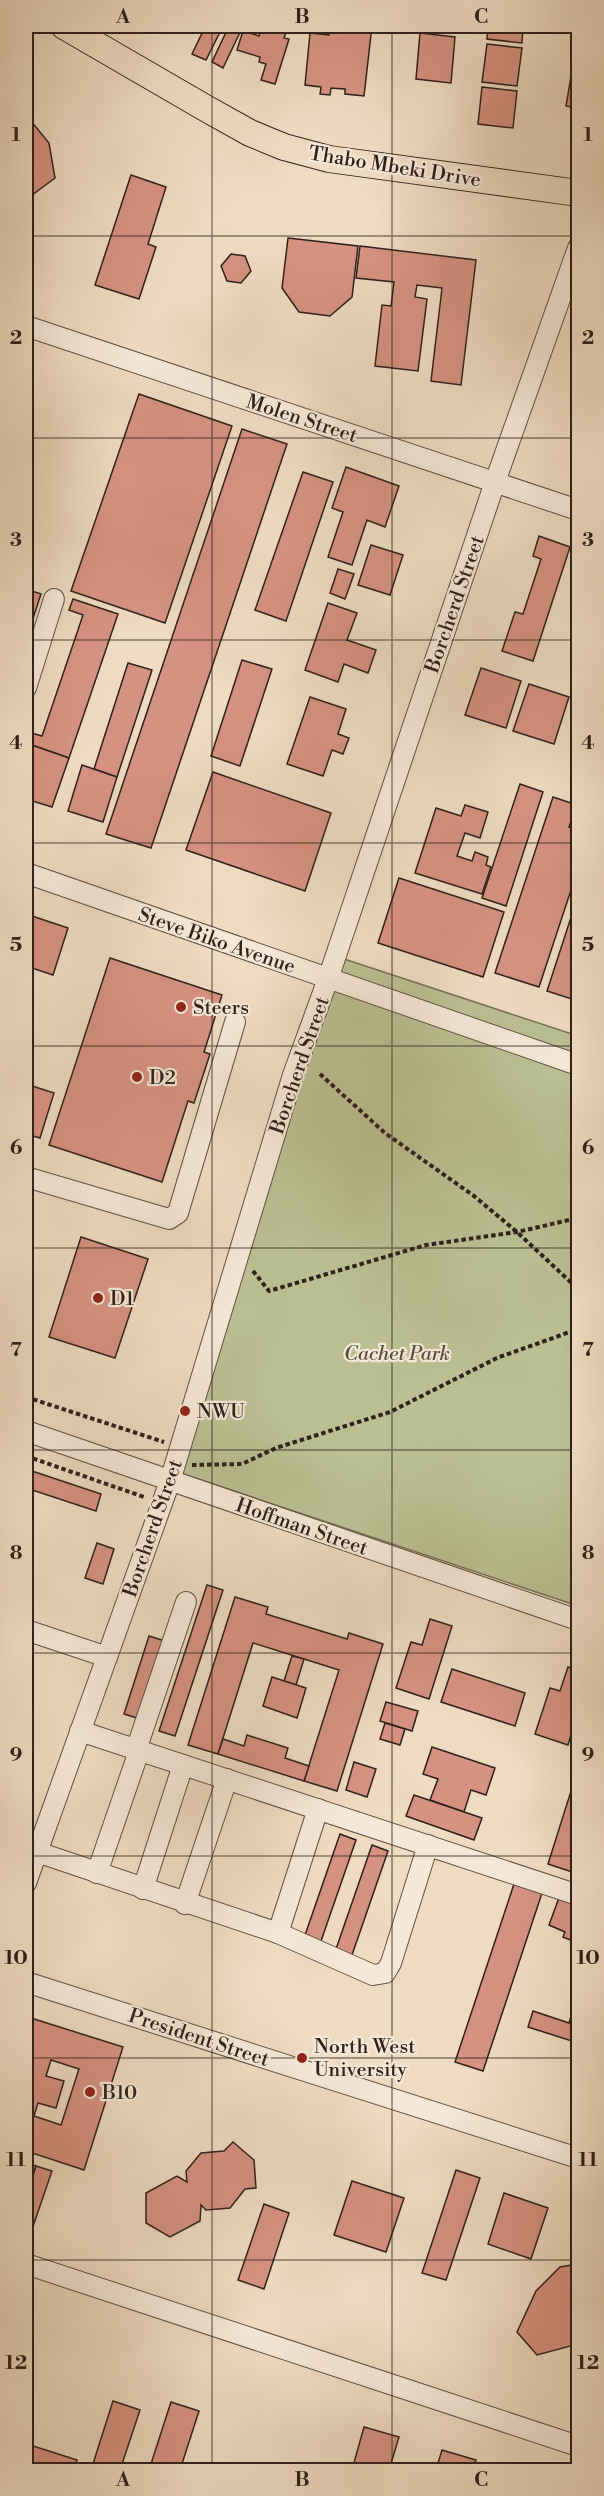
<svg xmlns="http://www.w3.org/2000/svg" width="604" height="2496" viewBox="0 0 604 2496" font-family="'Libre Bodoni',serif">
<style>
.green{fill:#bac092;stroke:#747056;stroke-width:1.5}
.building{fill:#d69281;stroke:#2e201b;stroke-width:1.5;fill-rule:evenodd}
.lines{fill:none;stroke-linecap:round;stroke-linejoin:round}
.minor-casing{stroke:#5e4f44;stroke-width:22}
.major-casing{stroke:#2e201b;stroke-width:28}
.path{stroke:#2e201b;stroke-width:4;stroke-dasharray:4.5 3;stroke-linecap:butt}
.minor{stroke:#f5e8d7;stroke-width:20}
.major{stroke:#efdbc1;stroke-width:26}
.grid{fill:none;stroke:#2e201b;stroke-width:1.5;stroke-opacity:0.55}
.poi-dot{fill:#8f2418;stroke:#f5e8d7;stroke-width:2}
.labels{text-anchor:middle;stroke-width:4.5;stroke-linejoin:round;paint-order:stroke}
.street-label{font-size:20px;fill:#2e201b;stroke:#f5e8d7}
.poi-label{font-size:20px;fill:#2e201b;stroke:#f5e8d7;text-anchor:start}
.park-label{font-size:20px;font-style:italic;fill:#58503f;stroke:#f5e8d7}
.neatline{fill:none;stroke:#2e201b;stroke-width:2}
.grid-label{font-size:20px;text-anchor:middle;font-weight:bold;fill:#2e201b}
</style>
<rect width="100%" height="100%" fill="#efdbc1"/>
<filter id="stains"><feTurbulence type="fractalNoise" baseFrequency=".00333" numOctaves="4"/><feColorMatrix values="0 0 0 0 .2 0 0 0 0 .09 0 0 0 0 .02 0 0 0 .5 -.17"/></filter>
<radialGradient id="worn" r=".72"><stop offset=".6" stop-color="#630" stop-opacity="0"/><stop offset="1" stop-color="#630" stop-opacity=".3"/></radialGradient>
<polygon class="green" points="335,956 578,1036 578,1606 168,1469"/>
<g class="building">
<polygon points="192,26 223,26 206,60 192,54 203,31"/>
<polygon points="229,26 243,26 223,68 212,62"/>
<polygon points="262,26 288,26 284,38 289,39 275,84 261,80 266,64 259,62 260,57 237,50 243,31 259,36"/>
<polygon points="330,26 372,26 364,96 345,94 345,89 331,88 330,95 320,94 321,87 305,85 310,33 329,35"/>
<polygon points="488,26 523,26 522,43 487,39"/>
<polygon points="420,33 455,37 451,83 416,79"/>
<polygon points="487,44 522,48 517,86 482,82"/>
<polygon points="576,47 578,47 578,114 576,108 566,106"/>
<polygon points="482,87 517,91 513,128 478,124"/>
<polygon points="26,115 49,143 55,178 32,195 26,197"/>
<polygon points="131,175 166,187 148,244 156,247 139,299 95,285"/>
<polygon points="288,238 358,246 352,297 330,316 299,312 282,288"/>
<polygon points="360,246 476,260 461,385 431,381 442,288 417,285 415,297 427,299 418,371 375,366 382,305 391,306 394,282 356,278"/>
<polygon points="231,254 245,256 251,271 241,283 227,281 221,266"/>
<polygon points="139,394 232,426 165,623 71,591"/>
<polygon points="242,429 287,444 151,848 106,834"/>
<polygon points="346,467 399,486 385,527 367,520 352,565 328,557 343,512 332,508"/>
<polygon points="303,472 333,482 286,621 255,610"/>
<polygon points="539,536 570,547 533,661 502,651 515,612 523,614 541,559 533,556"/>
<polygon points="371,545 403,555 390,595 358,585"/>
<polygon points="338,569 354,574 345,599 330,593"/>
<polygon points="26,589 41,594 26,640"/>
<polygon points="73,599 118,614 69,758 26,743 26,738 28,732 42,736 83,615 69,610"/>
<polygon points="328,603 357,613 347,640 376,650 368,673 344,664 338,682 305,670"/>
<polygon points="242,660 272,669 240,766 211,756"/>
<polygon points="128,663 152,670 117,777 94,769"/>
<polygon points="481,668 521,681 506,728 465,715"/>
<polygon points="529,684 569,697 554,744 513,731"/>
<polygon points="310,697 346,709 338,734 349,738 343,754 332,750 323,776 287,764"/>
<polygon points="26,743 69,758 52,807 26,799"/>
<polygon points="82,765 117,777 103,822 68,811"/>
<polygon points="213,772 331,813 305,891 186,850"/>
<polygon points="520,784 543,792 506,906 482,898"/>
<polygon points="553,797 577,805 569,827 578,830 578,869 539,987 495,973"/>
<polygon points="465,805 488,812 480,838 465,833 457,856 472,861 475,852 488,857 486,865 491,867 482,894 415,873 436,808 461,816"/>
<polygon points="399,878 504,912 483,977 378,943"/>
<polygon points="578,896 578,1001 547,991"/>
<polygon points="26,914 68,928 53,975 26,966"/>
<polygon points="110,958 222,995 204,1052 210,1054 194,1103 188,1101 162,1182 49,1145"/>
<polygon points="26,1084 54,1093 40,1138 26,1134"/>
<polygon points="81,1237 148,1259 115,1358 49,1337"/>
<polygon points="26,1469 101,1494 96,1511 26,1488"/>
<polygon points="97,1543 114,1549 103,1584 85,1578"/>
<polygon points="207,1585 223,1590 175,1736 159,1731"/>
<polygon points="235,1597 268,1607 266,1614 347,1639 349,1633 383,1644 337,1791 304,1781 339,1670 253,1643 218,1754 188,1745"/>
<polygon points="430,1619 452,1626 429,1699 396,1688 411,1642 422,1645"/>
<polygon points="149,1636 165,1641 140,1719 124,1714"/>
<polygon points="292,1656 304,1659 296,1685 284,1681"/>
<polygon points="568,1667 578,1671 578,1710 568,1745 535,1734 550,1688 560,1691"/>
<polygon points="452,1669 525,1693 515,1726 441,1702"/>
<polygon points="272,1677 306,1688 297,1718 263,1706"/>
<polygon points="386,1702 418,1711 412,1731 380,1721"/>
<polygon points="385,1723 405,1729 400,1745 380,1739"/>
<polygon points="247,1735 288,1748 285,1758 309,1766 304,1781 218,1754 223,1739 244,1746"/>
<polygon points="432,1747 495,1768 486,1795 471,1790 464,1812 430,1800 438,1779 423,1774"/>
<polygon points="354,1762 376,1769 367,1797 346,1790"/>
<polygon points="578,1769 578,1874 548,1864"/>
<polygon points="414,1795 482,1818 474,1840 406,1816"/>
<polygon points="340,1834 356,1840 320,1944 304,1938"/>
<polygon points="372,1845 388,1851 352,1955 336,1949"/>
<polygon points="515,1881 543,1890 483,2071 455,2062"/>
<polygon points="560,1895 578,1902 578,1943 563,1937 565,1932 549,1925"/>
<polygon points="578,1993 578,2043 528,2027 533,2011 569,2023"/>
<path d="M31 2018 123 2047 84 2170 26 2151V2034ZM51 2060 79 2069 61 2125 34 2116 38 2103 56 2108 64 2081 46 2076Z"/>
<polygon points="233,2142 254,2160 256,2188 245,2189 230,2208 206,2210 201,2205 200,2221 170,2237 146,2223 146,2193 177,2176 187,2182 186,2171 201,2153 224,2151"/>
<polygon points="26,2162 36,2166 26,2199"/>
<polygon points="36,2166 52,2171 28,2241 26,2240 26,2199"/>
<polygon points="456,2170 480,2178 446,2280 422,2273"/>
<polygon points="352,2181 404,2198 386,2252 334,2235"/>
<polygon points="504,2193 548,2208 531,2259 488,2244"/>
<polygon points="264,2204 289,2213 264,2289 238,2280"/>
<polygon points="578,2264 578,2344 537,2355 517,2332 536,2291 560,2267"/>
<polygon points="113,2401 140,2410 120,2470 91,2470"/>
<polygon points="171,2402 199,2411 180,2470 149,2470"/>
<polygon points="364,2427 399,2437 389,2470 352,2470"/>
<polygon points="26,2440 33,2442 33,2446 77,2460 74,2470 41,2470 26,2466 26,2469"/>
<polygon points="442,2450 476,2460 473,2470 436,2470"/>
</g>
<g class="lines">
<g class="minor-casing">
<g id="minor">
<polyline points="26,326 578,510"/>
<polyline points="26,688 54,599"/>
<polyline points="26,873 578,1065"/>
<polyline points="26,1177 169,1219 178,1213 235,1022"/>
<polyline points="26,1431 578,1620"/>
<polyline points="26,1630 107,1657"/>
<polyline points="80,1731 578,1895"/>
<polyline points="136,1750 186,1602"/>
<polyline points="37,1852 278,1933 373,1975 385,1973 391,1963 428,1845"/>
<polyline points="97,1873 139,1751"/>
<polyline points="26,1883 170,1481 293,1075 328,979 495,482 578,248"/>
<polyline points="143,1889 183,1765"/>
<polyline points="185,1904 227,1779"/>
<polyline points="278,1933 318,1809"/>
<polyline points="26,1982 578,2158"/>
<polyline points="26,2264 578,2446"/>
</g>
</g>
<g class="major-casing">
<polyline id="major" points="64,26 207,109 250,133 284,147 329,159 578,193"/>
</g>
<g class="path">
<polyline points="320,1074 385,1133 474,1196 517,1232 578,1289"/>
<polyline points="253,1271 269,1291 426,1245 517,1232 578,1218"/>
<polyline points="26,1397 164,1442"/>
<polyline points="26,1456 144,1497"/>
<polyline points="192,1465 242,1464 276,1448 390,1412 497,1358 578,1329"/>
</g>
<use href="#minor" class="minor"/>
<use href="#major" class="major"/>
</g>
<path class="grid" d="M212 26V2470M392 26V2470M26 236H578M26 438H578M26 640H578M26 843H578M26 1046H578M26 1248H578M26 1450H578M26 1653H578M26 1856H578M26 2058H578M26 2260H578"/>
<g class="poi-dot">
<circle cx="181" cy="1007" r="6"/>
<circle cx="137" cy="1077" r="6"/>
<circle cx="98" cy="1298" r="6"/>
<circle cx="185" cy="1411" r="6"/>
<circle cx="302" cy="2058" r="6"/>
<circle cx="90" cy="2092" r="6"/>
</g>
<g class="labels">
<g class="street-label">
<text transform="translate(395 166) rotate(9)" y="7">Thabo Mbeki Drive</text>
<text transform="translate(302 418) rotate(18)" y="7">Molen Street</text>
<text transform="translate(454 604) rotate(-71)" y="7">Borcherd Street</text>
<text transform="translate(217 940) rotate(19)" y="7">Steve Biko Avenue</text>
<text transform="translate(299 1065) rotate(-71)" y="7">Borcherd Street</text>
<text transform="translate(302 1526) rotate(19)" y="7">Hoffman Street</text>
<text transform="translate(152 1528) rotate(-71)" y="7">Borcherd Street</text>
<text transform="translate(199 2037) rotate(18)" y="7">President Street</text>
</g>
<g class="poi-label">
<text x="193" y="1014">Steers</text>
<text x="149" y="1084">D2</text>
<text x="110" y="1305">D1</text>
<text x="197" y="1418">NWU</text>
<text x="314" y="2053">North West<tspan x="314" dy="23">University</tspan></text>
<text x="102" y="2099">B10</text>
</g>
<g class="park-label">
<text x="397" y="1360">Cachet Park</text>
</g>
</g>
<rect width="604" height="2496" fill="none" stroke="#efdbc1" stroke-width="66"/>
<rect x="33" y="33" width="538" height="2430" class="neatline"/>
<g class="grid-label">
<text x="123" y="23">A</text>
<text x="302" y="23">B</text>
<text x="481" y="23">C</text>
<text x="16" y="141">1</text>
<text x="588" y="141">1</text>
<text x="16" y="344">2</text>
<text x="588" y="344">2</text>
<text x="16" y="546">3</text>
<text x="588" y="546">3</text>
<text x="16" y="749">4</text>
<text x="588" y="749">4</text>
<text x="16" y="951">5</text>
<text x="588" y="951">5</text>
<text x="16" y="1154">6</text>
<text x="588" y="1154">6</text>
<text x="16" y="1356">7</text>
<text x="588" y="1356">7</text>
<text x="16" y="1559">8</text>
<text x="588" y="1559">8</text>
<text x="16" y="1761">9</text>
<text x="588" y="1761">9</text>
<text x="16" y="1964">10</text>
<text x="588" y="1964">10</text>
<text x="16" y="2166">11</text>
<text x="588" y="2166">11</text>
<text x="16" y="2369">12</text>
<text x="588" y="2369">12</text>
<text x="123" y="2486">A</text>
<text x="302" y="2486">B</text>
<text x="481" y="2486">C</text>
</g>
<rect width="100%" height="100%" filter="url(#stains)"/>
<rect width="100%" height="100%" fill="url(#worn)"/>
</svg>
